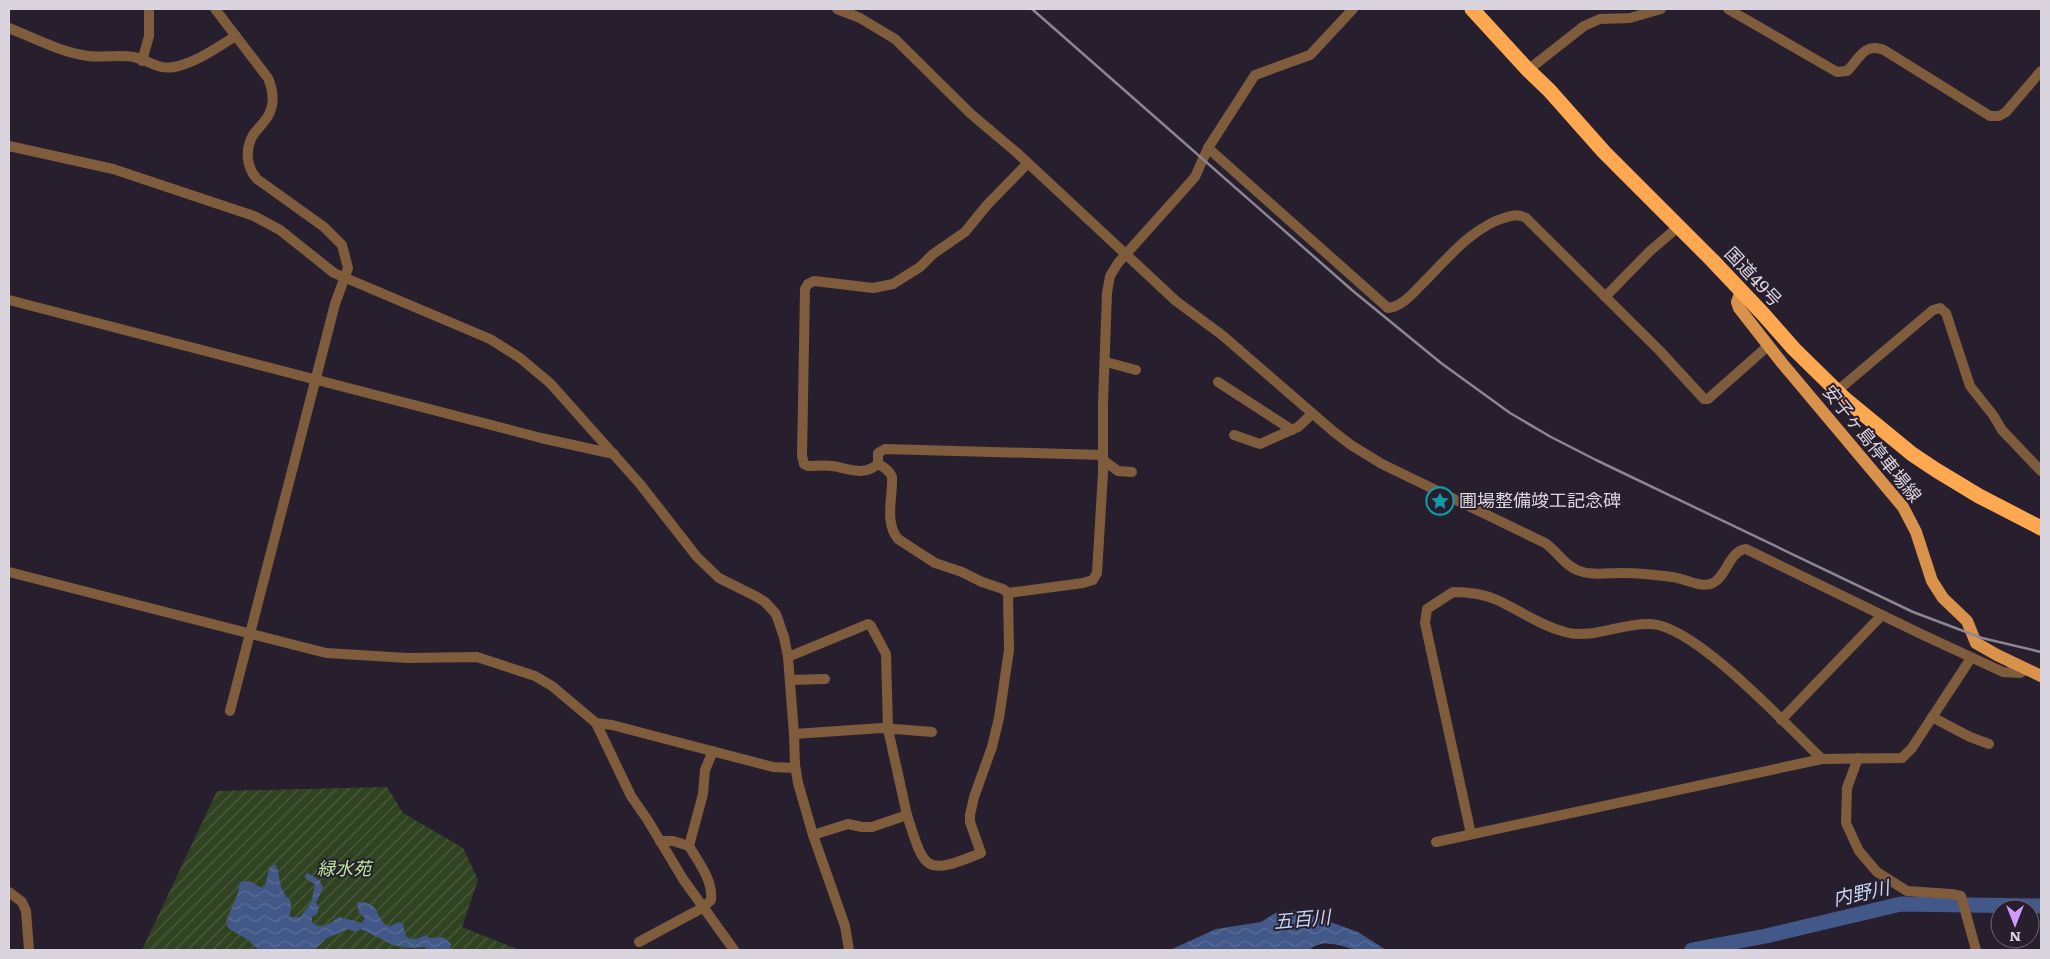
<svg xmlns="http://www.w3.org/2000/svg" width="2050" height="959" viewBox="0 0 2050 959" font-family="Literata,'Noto Sans JP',serif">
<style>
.garden{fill:url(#garden-furrows)}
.water{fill:url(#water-waves)}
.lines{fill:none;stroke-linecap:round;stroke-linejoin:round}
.river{stroke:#425888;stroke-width:15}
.minor{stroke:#7e5c3c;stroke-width:10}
.major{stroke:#d9924c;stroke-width:12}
.highway{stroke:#fea851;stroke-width:15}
.rail{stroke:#8d8591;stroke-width:2.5}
.labels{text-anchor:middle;stroke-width:4;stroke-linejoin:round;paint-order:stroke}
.street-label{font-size:18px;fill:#dad4de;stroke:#281f2e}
.poi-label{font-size:18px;fill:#dad4de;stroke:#281f2e;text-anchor:start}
.park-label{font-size:18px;font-style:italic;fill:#b9e699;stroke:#281f2e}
.water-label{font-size:19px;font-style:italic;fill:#c5d4f2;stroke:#281f2e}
</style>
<defs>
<pattern id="garden-furrows" width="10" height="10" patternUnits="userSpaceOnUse" patternTransform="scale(1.25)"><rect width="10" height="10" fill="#304321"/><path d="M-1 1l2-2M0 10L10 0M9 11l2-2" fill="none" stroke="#4d5d41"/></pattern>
<pattern id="water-waves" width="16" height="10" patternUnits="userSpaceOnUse" patternTransform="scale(1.25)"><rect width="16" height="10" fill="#425888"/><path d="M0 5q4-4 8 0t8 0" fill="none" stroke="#5d6f98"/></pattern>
</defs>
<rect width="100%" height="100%" fill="#281f2e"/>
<polygon class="garden" points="387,787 403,813 463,848 478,880 462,927 519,950 142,950 217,791"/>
<g class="water">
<path d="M272 865H276C282 881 277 888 291 901L290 917H300L311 903 315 884 305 878V875L308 873 320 881 323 888 316 903 319 908 317 914 312 917V923C323 930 330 923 339 917L362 923 365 918 359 913 357 902C381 902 373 914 387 926H390L399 922 403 924 406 936C413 942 418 938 426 935L430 938 443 937 451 944 450 950H429L425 947 408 948 393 945 361 929 355 932 348 929 327 938 314 950H259L248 940 228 928 226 921 238 893 240 882 249 881 262 888 265 886 269 869Z"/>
<path d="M1297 910 1358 932 1386 950C1377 950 1367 952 1358 950 1341 947 1324 937 1309 950H1170L1216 929 1261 922 1275 913Z"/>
</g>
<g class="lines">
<polyline class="river" points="1692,950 1766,936 1901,904 2041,906"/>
<g class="minor">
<path d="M215 9 268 78C273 90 275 104 268 116 264 123 258 128 253 135 245 149 246 167 257 179L324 227 342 245 348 268 335 304 230 711"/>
<path d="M837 9 860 18 895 39 971 114 1016 152 1176 301 1222 335 1334 432 1351 445 1382 464 1545 543C1557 551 1564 565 1577 570 1591 576 1608 573 1622 573 1639 573 1656 575 1672 577 1684 578 1701 589 1713 583 1726 577 1730 550 1746 549L1921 634 2003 672 2020 673 2027 669"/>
<path d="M1728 9 1837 72 1847 71C1859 60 1863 42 1884 50L1990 116H1999L2006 112 2041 71"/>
<path d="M9 28C34 38 60 52 88 56 103 58 119 54 134 57 148 60 159 70 174 67 196 63 217 47 236 36"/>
<polyline points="142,61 149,36 149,9"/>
<polyline points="1528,70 1584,26 1600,19 1630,18 1661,9"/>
<polyline points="9,146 113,169 254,216 280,230 334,273 490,339 520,358 550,383 640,484 697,557 719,578 757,597 765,602 776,614 784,637 788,657 794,734 795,765 798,783 813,835 845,926 849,950"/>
<path d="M1208 148 1388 308C1402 307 1413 293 1422 284 1446 260 1473 226 1507 217 1514 215 1519 214 1526 218L1659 350 1704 399H1708L1768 346"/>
<polyline points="1605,297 1650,251 1678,227"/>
<polyline points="9,300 541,438 614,454"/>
<polyline points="1106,362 1136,370"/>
<polyline points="1218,382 1292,430"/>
<polyline points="1837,391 1933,310 1940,308 1946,313 1970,386 1993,415 2002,430 2041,471"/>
<polyline points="1234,435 1260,444 1298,427 1312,414"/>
<polyline points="1103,460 1118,471 1132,472"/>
<polyline points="878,464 878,453 885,449 1103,455"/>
<polyline points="9,572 326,653 408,658 477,657 535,676 552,686 596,723 631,796 647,819 683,879 734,950"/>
<path d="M1008 593 1003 589 982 582 962 572 935 563 898 539C884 522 893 497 892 477 890 471 884 467 878 464 863 477 848 468 832 466 824 465 816 466 808 466L804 464 802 456 805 289 808 284 814 281 873 288 893 284 920 267 933 254 965 232 987 205 1027 164"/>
<polyline points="788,657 868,624 871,626 886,654 888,729 907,815"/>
<polyline points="790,680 825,679"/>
<polyline points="1932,717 1970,737 1989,744"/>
<polyline points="1781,720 1882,615"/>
<polyline points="596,723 612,725 773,767 795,768"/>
<polyline points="794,734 882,728 932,732"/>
<polyline points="1858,758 1847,788 1846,823 1859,851 1877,872 1907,891 1951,894 1961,896 1976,950"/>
<path d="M1471 834 1425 623 1427 609 1453 592C1467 592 1484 594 1497 600 1521 611 1539 625 1565 632 1593 640 1623 622 1651 624 1696 626 1787 726 1822 759"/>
<path d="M813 835 848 824 862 827H872L907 815C925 871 924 876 981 853L970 822V815L974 797 992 747 999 718 1009 650 1008 593 1083 583 1093 580 1097 573 1103 473V403L1107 293 1110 276 1118 263 1195 177 1208 148 1255 75 1310 55 1353 9"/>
<polyline points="660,841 673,841 689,846"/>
<polyline points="1436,842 1822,759 1902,758 1912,748 1971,658"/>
<polyline points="9,892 22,902 26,911 29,950"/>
<path d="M639 942 704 907 711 900C713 880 699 863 689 846L703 794 705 770 713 751"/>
</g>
<polyline class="major" points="1741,291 1737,302 1739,308 1782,363 1903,507 1916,532 1932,581 1943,598 1967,621 1976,643 1997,655 2041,676"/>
<polyline class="highway" points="1472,9 1528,70 1549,90 1604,152 1712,260 1764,315 1794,349 1845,399 1912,454 1936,470 1979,496 2041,528"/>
<polyline class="rail" points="1032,9 1353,291 1441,363 1510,413 1551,437 1596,460 1913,612 1982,638 2041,652"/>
</g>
<defs>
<g id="sight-ring" transform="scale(1.4375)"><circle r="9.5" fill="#281f2e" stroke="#0f9aa8" stroke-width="1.5"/><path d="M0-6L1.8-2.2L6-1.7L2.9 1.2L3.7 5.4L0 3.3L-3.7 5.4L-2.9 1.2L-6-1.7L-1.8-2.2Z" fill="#0f9aa8"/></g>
</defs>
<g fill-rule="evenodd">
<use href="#sight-ring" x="1440" y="501"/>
</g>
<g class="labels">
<g class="street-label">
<text transform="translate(1753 277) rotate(47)" y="6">国道49号</text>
<text transform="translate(1872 444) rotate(51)" y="6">安子ヶ島停車場線</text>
</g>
<g class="poi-label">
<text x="1459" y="507">圃場整備竣工記念碑</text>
</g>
<g class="park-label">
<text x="344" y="875">緑水苑</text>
</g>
<g class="water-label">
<text transform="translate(1861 893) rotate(-12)" y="7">内野川</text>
<text transform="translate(1302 919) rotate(-5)" y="7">五百川</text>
</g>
</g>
<rect width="2050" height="959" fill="none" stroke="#dad4de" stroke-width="20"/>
<g transform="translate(2015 924) rotate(180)"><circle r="24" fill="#281f2e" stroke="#6f6774"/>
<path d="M0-4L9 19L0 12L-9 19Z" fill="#d09dff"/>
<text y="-8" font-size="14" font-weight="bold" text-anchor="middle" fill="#dad4de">N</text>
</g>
</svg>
